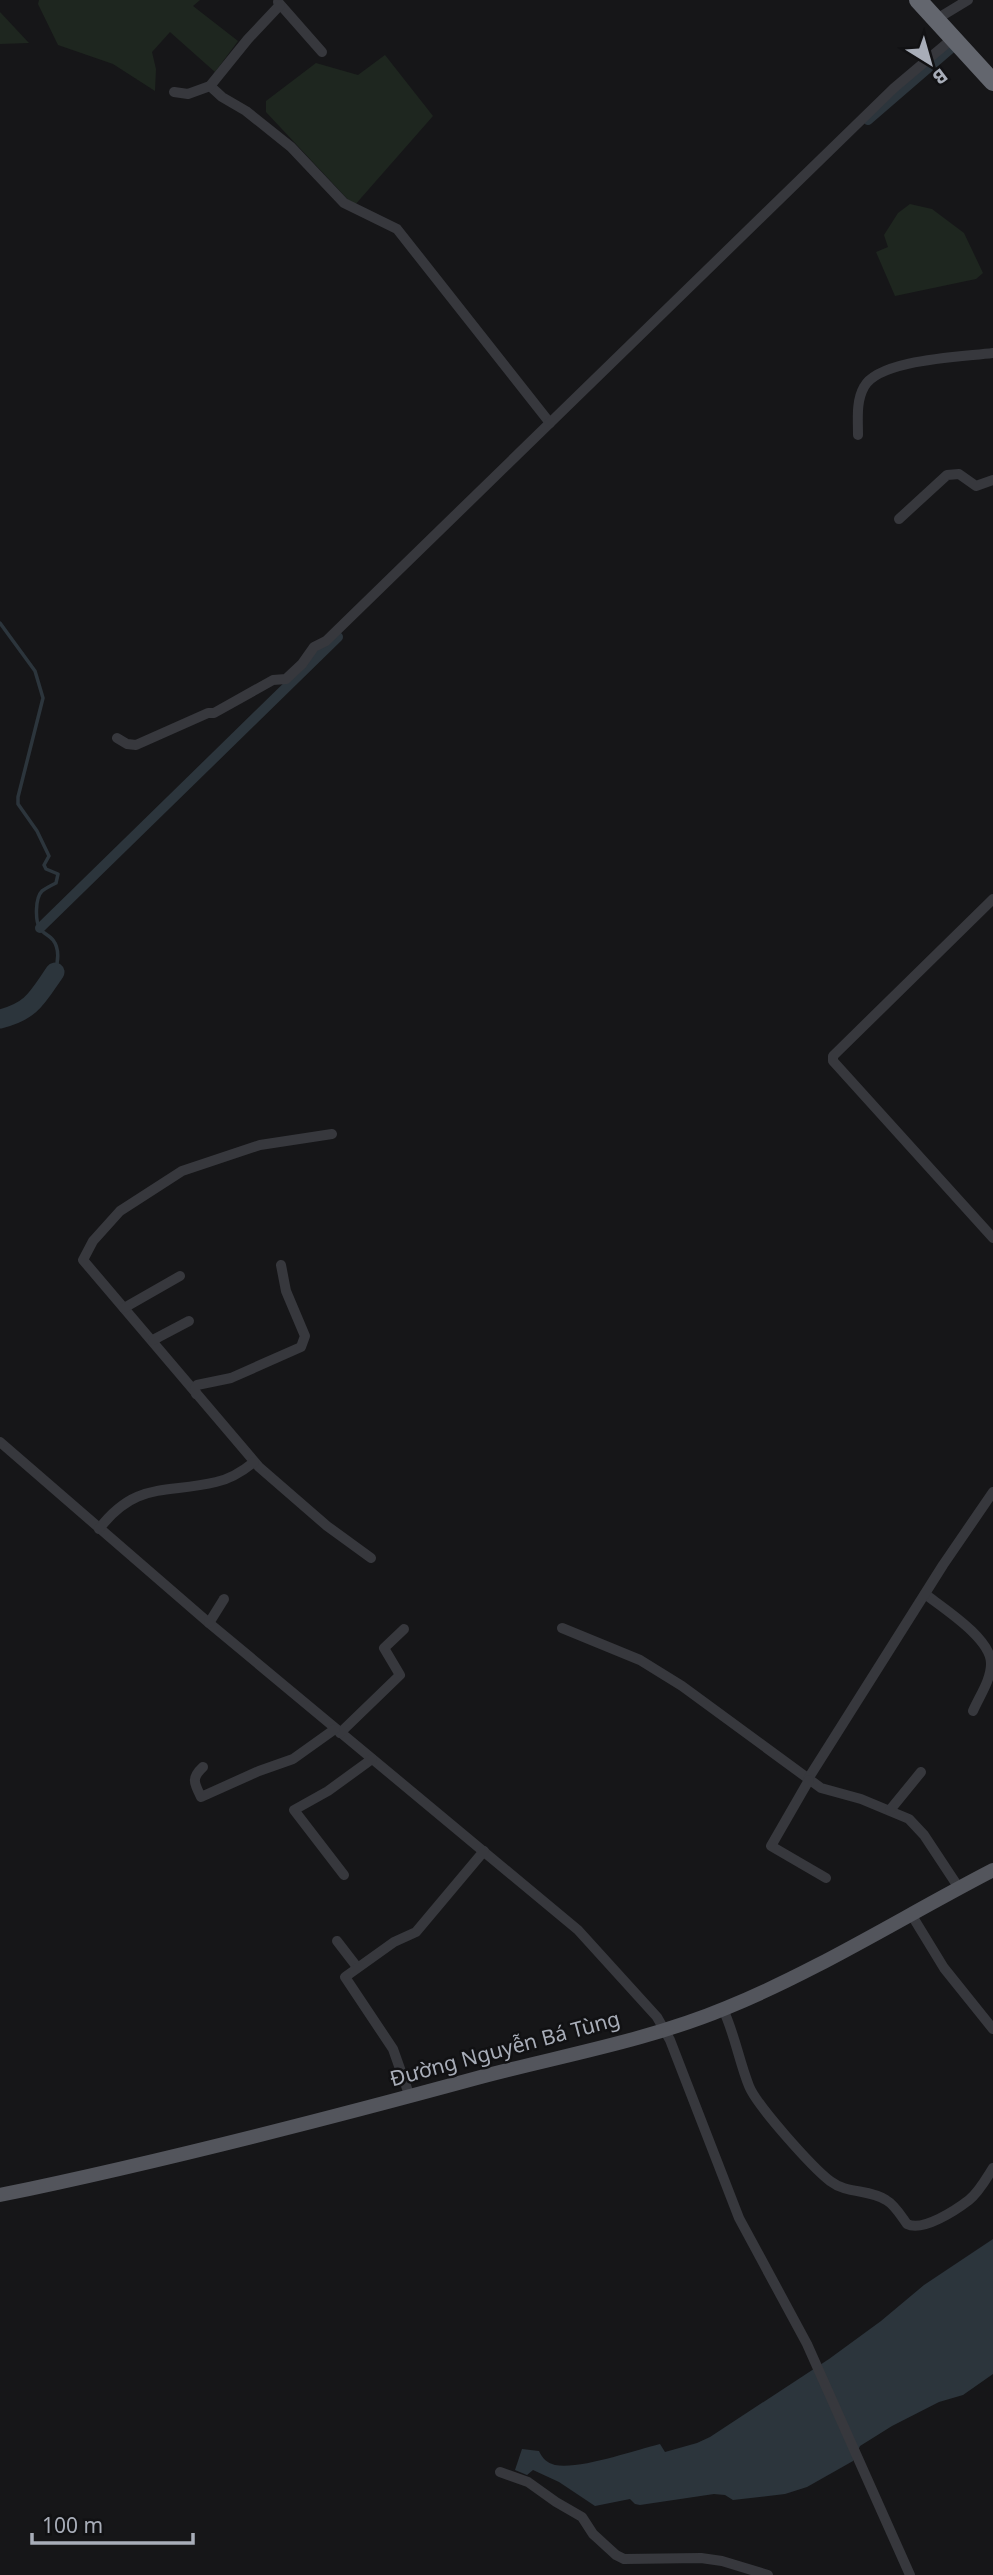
<svg xmlns="http://www.w3.org/2000/svg" width="993" height="2575" viewBox="0 0 993 2575" font-family="'Noto Sans',sans-serif">
<style>
.green{fill:#1e261f}
.water{fill:#2c353c}
.lines{fill:none;stroke-linecap:round;stroke-linejoin:round}
.stream{stroke:#2c353c;stroke-width:3.5}
.canal{stroke:#2c353c;stroke-width:10}
.river{stroke:#2c353c;stroke-width:19}
.minor{stroke:#37383d;stroke-width:10}
.major{stroke:#53555c;stroke-width:14}
.highway{stroke:#63666e;stroke-width:18}
.labels{text-anchor:middle;stroke-width:5;stroke-linejoin:round;paint-order:stroke}
.street-label{font-size:21px;fill:#a8adb8;stroke:#111113}
</style>
<rect width="100%" height="100%" fill="#161618"/>
<g class="green">
<polygon points="39,0 200,0 193,6 238,41 215,72 170,32 152,52 156,69 155,91 113,64 58,45 38,4"/>
<polygon points="0,12 29,43 0,44"/>
<polygon points="385,55 433,116 354,206 266,112 266,101 316,63 358,75"/>
<polygon points="910,204 932,209 964,233 983,273 976,279 895,296 876,252 888,247 884,235 898,213"/>
</g>
<path class="water" d="M993 2239V2374L963 2395 939 2402 892 2426 860 2446 853 2461 807 2487 785 2494 733 2500 725 2495 714 2494 640 2505 635 2504 630 2499 595 2506 559 2482 533 2470 527 2475 515 2470 522 2449 539 2451C542 2458 547 2463 555 2465 579 2470 635 2450 660 2444L665 2452 697 2443 710 2437 829 2359 881 2321 924 2285Z"/>
<g class="lines">
<path class="stream" d="M0 623 35 671 43 698 18 797V804L37 831 49 856 44 865 46 869 58 874 56 883C52 885 46 888 42 891 35 898 35 921 40 929 43 933 50 936 53 940 60 949 58 962 55 972"/>
<g class="canal">
<polyline points="868,120 956,44"/>
<polyline points="40,928 338,637"/>
</g>
<path class="river" d="M0 1019C32 1011 37 998 55 972"/>
<g class="minor">
<polyline points="278,2 322,52"/>
<polyline points="935,20 968,0"/>
<polyline points="210,86 222,97 246,111 291,147 344,203 397,229 550,423"/>
<polyline points="174,92 188,94 210,86 248,39 280,5"/>
<path d="M858 435C858 419 856 401 864 387 879 359 963 357 993 353"/>
<polyline points="899,519 947,475 959,474 976,486 993,480"/>
<polyline points="117,738 127,744 136,745 208,713 214,713 273,680 286,679 302,664 314,647 326,641 894,88 952,39"/>
<polyline points="993,899 833,1056 833,1061 993,1238"/>
<polyline points="332,1134 260,1145 182,1171 120,1211 93,1241 83,1260 259,1467 327,1526 371,1558"/>
<polyline points="124,1308 180,1276"/>
<polyline points="153,1340 189,1321"/>
<polyline points="196,1394 195,1389 197,1385 231,1378 301,1347 305,1336 286,1291 281,1265"/>
<polyline points="0,1442 209,1623 578,1930 657,2017 670,2040 739,2218 807,2344 910,2575"/>
<path d="M99 1529C136 1481 165 1494 216 1482 230 1479 243 1471 254 1462"/>
<path d="M925 1594C943 1608 992 1639 991 1664 991 1680 979 1697 973 1711"/>
<polyline points="209,1623 224,1599"/>
<polyline points="562,1628 640,1660 682,1686 821,1788 861,1799 909,1819 924,1835 959,1888"/>
<polyline points="340,1733 400,1675 384,1648 404,1629"/>
<path d="M203 1767C191 1778 194 1783 201 1797L259 1771 293 1759 335 1729"/>
<polyline points="808,1779 943,1565 993,1492"/>
<polyline points="809,1780 771,1846 826,1878"/>
<polyline points="890,1810 921,1772"/>
<polyline points="344,1875 294,1810 328,1791 372,1759"/>
<polyline points="911,1914 944,1968 993,2029"/>
<polyline points="337,1941 357,1967"/>
<path d="M723 2009C735 2035 739 2061 749 2086 757 2106 812 2167 830 2181 847 2194 869 2189 886 2200 895 2205 901 2216 907 2224 923 2232 956 2210 969 2200 979 2192 986 2179 993 2168"/>
<polyline points="410,2097 393,2049 345,1977 394,1942 416,1932 484,1851"/>
<polyline points="500,2472 528,2482 556,2502 582,2517 593,2534 616,2555 624,2559 701,2558 722,2561 768,2575"/>
</g>
<path class="major" d="M0 2195C161 2162 319 2121 477 2078 559 2056 647 2041 726 2008 819 1970 904 1916 993 1870"/>
<polyline class="highway" points="918,0 993,82"/>
</g>
<g class="labels">
<g class="street-label">
<text transform="translate(505 2049) rotate(-15)" y="7">Đường Nguyễn Bá Tùng</text>
</g>
</g>
<g transform="translate(930 63) rotate(143)" stroke="#111113" stroke-width="5" paint-order="stroke">
<path d="M0-5L12 26L0 18L-12 26Z" fill="#a8adb8"/>
<text y="-10" font-size="19" font-weight="bold" text-anchor="middle" fill="#a8adb8">B</text>
</g>
<path d="M32 2533v10h161v-10" fill="none" stroke="#a8adb8" stroke-width="3.5"/>
<text x="42" y="2533" font-size="21" fill="#a8adb8" stroke="#111113" stroke-width="5" paint-order="stroke">100 m</text>
</svg>
